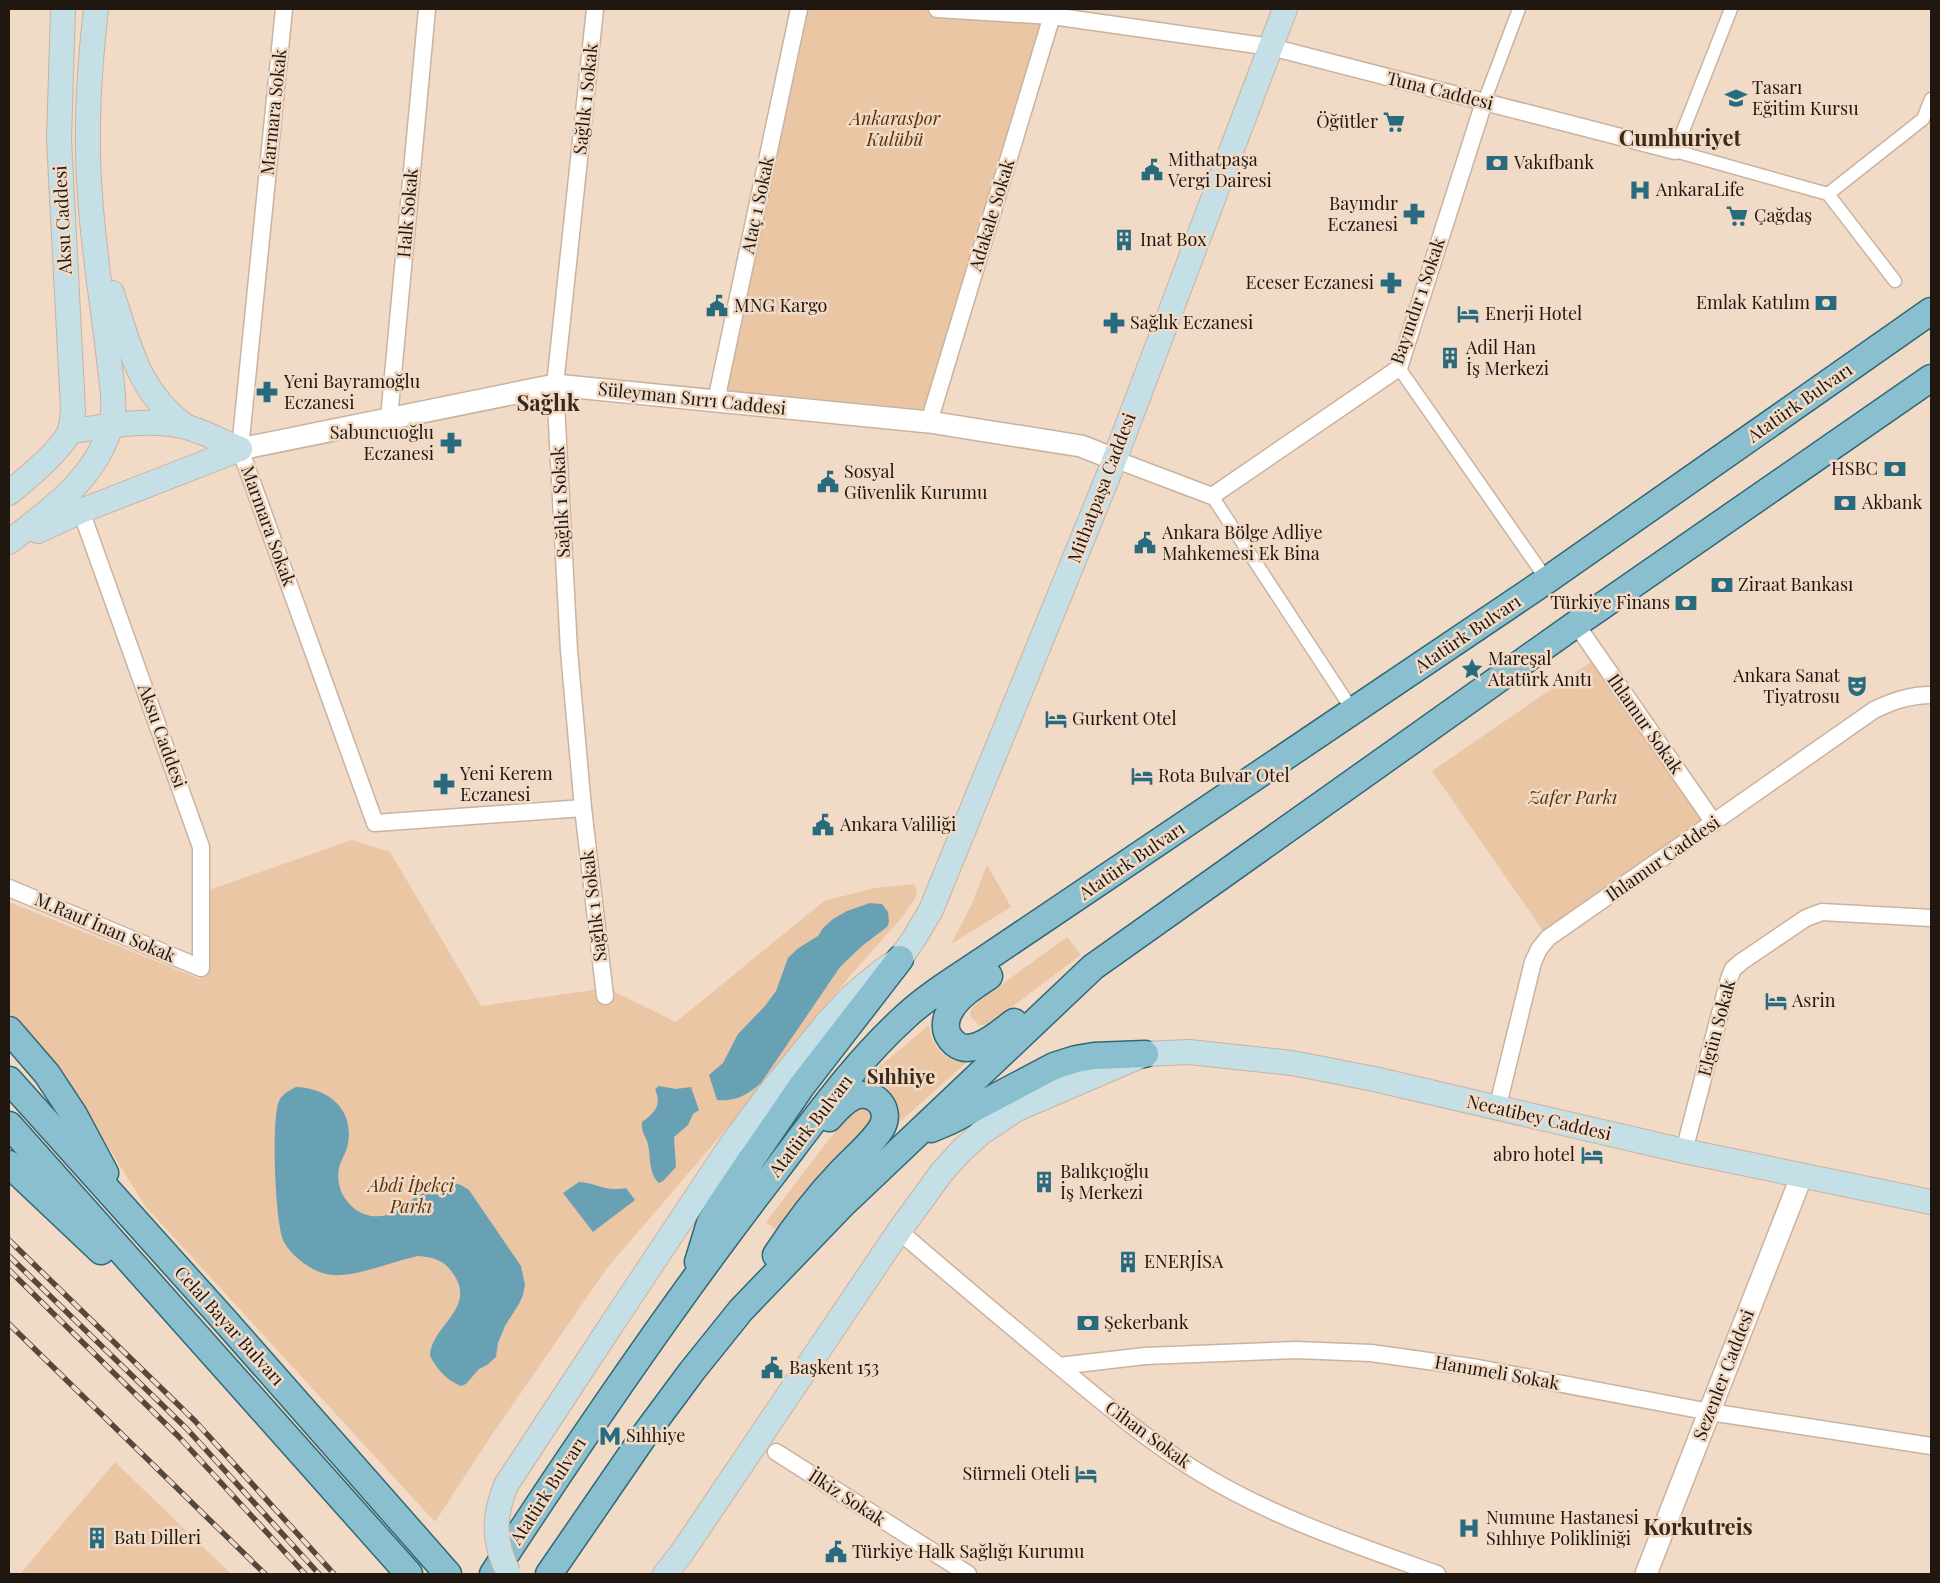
<svg xmlns="http://www.w3.org/2000/svg" width="1940" height="1583" viewBox="0 0 1940 1583" font-family="'Playfair Display',serif">
	<rect width="100%" height="100%" fill="#f1dac6"/>
	<!-- green -->
	<g fill="#ebc6a5">
		<path d="M799,9h138l115,7 -123,406 -213,-21z"/>
		<path d="M1598,657l116,166 -166,115 -116,-167z"/>
		<path d="M352,840l38,12 91,154 133,-19 1,5 61,30 148,-121 51,-13 40,-4 2,11 -14,21 -54,61 -97,122 -145,169 -116,168 -56,86 -289,-315 -85,-134 -52,-61v-110l191,77 9,-8v-81z"/>
		<path d="M987,865l24,42 -60,37 20,-38z"/>
		<path d="M1067,937l14,18 -88,66 -7,4h-7l-9,-9 1,-7 8,-8z"/>
		<path d="M929,1025c2,22 16,36 38,37l-73,65c0,-29 0,-33 -22,-54z"/>
		<path d="M857,1107c12,0 15,7 14,18l-88,110 -17,-13 84,-110z"/>
		<path d="M115,1462l116,112h-211z"/>
	</g>
	<!-- water -->
	<g fill="#68a1b3">
		<path d="M870,903l12,1 6,8 1,10 -2,5 -25,19 -22,21 -79,116c-14,12 -26,19 -44,17l-8,-25 14,-12 15,-29 27,-28 11,-15 12,-33 9,-9 21,-13 5,-8 10,-9 14,-8z"/>
		<path d="M659,1086l17,3 15,-2 8,23 -6,4 -5,11 -14,12 2,30 -13,14 -4,2c-11,-9 -8,-30 -12,-42 -3,-7 -6,-11 -5,-19 13,-9 20,-17 13,-33z"/>
		<path d="M296,1087c32,1 58,22 52,56 -1,9 -7,16 -9,25 -3,16 3,31 16,41 9,7 21,9 32,6 11,-2 17,-10 26,-16 9,-6 18,-10 27,-15 11,-3 20,-1 29,6l52,76 4,19 -2,10 -4,9 -14,22 -7,17 -2,14 -9,8 -8,4 -13,15 -5,2c-14,-5 -24,-17 -31,-30 1,-31 49,-48 22,-84 -8,-12 -20,-15 -34,-16 -26,5 -67,24 -92,18 -15,-3 -37,-20 -43,-34 -8,-20 -12,-120 -4,-139 3,-7 11,-11 17,-14z"/>
		<path d="M579,1182c19,1 24,10 47,6l9,12 -42,32 -30,-39z"/>
	</g>
	<g fill="none" stroke-linecap="round" stroke-linejoin="round">
		<!-- pedestrian casing -->
		<g stroke="#c9b3a0" stroke-width="15">
			<g id="pedestrian">
				<path d="M1731,9l-56,142 153,43 67,87"/>
				<path d="M1484,102l35,-93"/>
				<path d="M1828,194l95,-75 8,-20"/>
				<path d="M1399,368l148,212"/>
				<path d="M1212,496l141,215"/>
			</g>
		</g>
		<!-- minor casing -->
		<g stroke="#c9b3a0" stroke-width="19">
			<g id="minor">
				<path d="M284,9l-44,440 135,374 208,-15"/>
				<path d="M595,9l-40,376 14,266 14,157 22,188"/>
				<path d="M937,9l115,7 219,31 404,104"/>
				<path d="M716,401l83,-392"/>
				<path d="M389,418l38,-409"/>
				<path d="M929,422l125,-413"/>
				<path d="M1114,459l98,37 187,-128 85,-266"/>
				<path d="M1576,624l138,199"/>
				<path d="M9,888l192,80v-121l-120,-336"/>
				<path d="M1497,1109l36,-147 6,-13 9,-11 326,-228c19,-9 36,-15 57,-15"/>
				<path d="M1684,1151l45,-172 4,-10 8,-7 65,-44 16,-6 109,6"/>
				<path d="M899,1231c51,44 102,87 154,130 46,38 92,78 144,110 74,46 159,74 240,103"/>
				<path d="M1059,1366l86,-10 151,-6 75,3 107,15 232,44 221,34"/>
				<path d="M776,1452l192,122"/>
			</g>
		</g>
		<!-- tertiary casing -->
		<g stroke="#c9b3a0" stroke-width="24">
			<g id="tertiary">
				<path d="M240,449l315,-64 374,37 152,24 33,13"/>
				<path d="M1646,1574l156,-399"/>
			</g>
		</g>
		<!-- secondary casing -->
		<g stroke="#c9b3a0" stroke-width="26">
			<g id="secondary">
				<path d="M112,293c17,52 26,99 73,133"/>
				<path d="M70,431c37,-4 75,-13 112,-5 20,4 40,16 58,23"/>
				<path d="M9,493c15,-12 55,-45 61,-63 2,-6 2,-13 3,-20l-14,-271 4,-130"/>
				<path d="M38,531l43,-20 159,-62"/>
				<path d="M9,542c41,-32 85,-62 101,-114 7,-21 1,-47 -1,-68 -6,-55 -16,-111 -19,-166 -5,-61 -1,-124 6,-185"/>
				<path d="M612,1324l117,-176 36,-49 61,-75 26,-28 30,-25 18,-12 15,-22 16,-27 178,-436 176,-465"/>
				<path d="M665,1574l16,-20 218,-323 43,-59 20,-22 19,-17 36,-24 128,-55 44,-2 103,11 82,16 310,72 247,51"/>
			</g>
		</g>
		<!-- primary casing -->
		<g stroke="#316876" stroke-width="29">
			<g id="primary">
				<path d="M989,976c-13,9 -30,19 -38,33 -5,7 -7,18 -3,26 17,30 49,0 66,-13"/>
				<path d="M9,1030l38,44 27,41 31,58"/>
				<path d="M9,1080l218,243 221,251"/>
				<path d="M9,1125l400,449"/>
				<path d="M931,1129l19,-8 104,-55 22,-7 18,-3 51,-2"/>
				<path d="M9,1164l92,87"/>
				<path d="M776,1255c19,-29 40,-57 64,-82 11,-12 37,-34 43,-48 7,-16 -7,-33 -24,-30 -12,2 -22,14 -30,23"/>
				<path d="M698,1262l12,-39 11,-19 80,-117 99,-128"/>
				<path d="M493,1574c88,-135 179,-269 278,-397 42,-55 83,-114 135,-161 26,-24 59,-43 88,-63l553,-373 384,-269"/>
				<path d="M549,1574l97,-141 46,-62 49,-61 102,-106 250,-237 483,-343 355,-246"/>
			</g>
		</g>
		<!-- pedestrian -->
		<use href="#pedestrian" stroke="#fff" stroke-width="12"/>
		<!-- minor -->
		<use href="#minor" stroke="#fff" stroke-width="16"/>
		<!-- tertiary -->
		<use href="#tertiary" stroke="#fff" stroke-width="21"/>
		<!-- secondary -->
		<use href="#secondary" stroke="#c4dfe6" stroke-width="24"/>
		<!-- primary -->
		<use href="#primary" stroke="#89bfce" stroke-width="26"/>
		<!-- rail casing -->
		<g stroke="#54483e" stroke-width="5.5">
			<g id="rail">
				<path d="M9,1240l186,181 139,153"/>
				<path d="M9,1256l178,173 132,145"/>
				<path d="M9,1270l170,167 126,137"/>
				<path d="M9,1324l256,250"/>
			</g>
		</g>
		<!-- rail -->
		<use href="#rail" stroke="#f1dac6" stroke-width="4" stroke-dasharray="11" stroke-linecap="butt"/>
		<!-- secondary-bridge casing -->
		<g stroke="#c9b3a0" stroke-width="26" stroke-linecap="butt">
			<path id="secondary-bridge" d="M509,1574c-16,-32 -16,-57 -3,-89l106,-161"/>
		</g>
		<!-- secondary-bridge -->
		<use href="#secondary-bridge" stroke="#c4dfe6" stroke-width="24"/>
	</g>
	<!-- icons -->
	<defs>
		<g id="school-bare" transform="scale(1.725)"><path d="M0-5L7-2L0 1L-7-2ZM-4 1L0 2.5L4 1V4Q0 6-4 4Z" fill="#296b7e" stroke="#f1dac6" stroke-width="2.5" paint-order="stroke"/></g>
		<g id="supermarket-bare" transform="scale(1.725)"><path d="M-6-5.5h2.5l.6 2H6L4.5 2H-2.5L-4.4-4H-6ZM-1.5 3.2a1.3 1.3 0 1 0 .1 0ZM3 3.2a1.3 1.3 0 1 0 .1 0Z" fill="#296b7e" stroke="#f1dac6" stroke-width="2.5" paint-order="stroke"/></g>
		<g id="bank-bare" transform="scale(1.725)"><path d="M-6-4H6V4H-6ZM0-2.3a2.3 2.3 0 1 0 0 4.6a2.3 2.3 0 1 0 0-4.6Z" fill="#296b7e" stroke="#f1dac6" stroke-width="2.5" paint-order="stroke"/></g>
		<g id="civic-bare" transform="scale(1.725)"><path d="M-.6-6.5H3V-4.5H.6V-3L4-1V1h2V6H-6V1h2V-1L-.6-3ZM-1.2 2.5V6h2.4V2.5Z" fill="#296b7e" stroke="#f1dac6" stroke-width="2.5" paint-order="stroke"/></g>
		<g id="hospital-bare" transform="scale(1.725)"><path d="M-5-5h3v3.5h4V-5h3V5h-3V1.5h-4V5h-3Z" fill="#296b7e" stroke="#f1dac6" stroke-width="2.5" paint-order="stroke"/></g>
		<g id="pharmacy-bare" transform="scale(1.725)"><path d="M-2-6h4v4h4v4h-4v4h-4v-4h-4v-4h4Z" fill="#296b7e" stroke="#f1dac6" stroke-width="2.5" paint-order="stroke"/></g>
		<g id="building-bare" transform="scale(1.725)"><path d="M-4-6H4V6H1V3H-1V6H-4ZM-2.5-4.3h1.7v1.8h-1.7ZM.8-4.3h1.7v1.8H.8ZM-2.5-1h1.7V.8h-1.7ZM.8-1h1.7V.8H.8Z" fill="#296b7e" stroke="#f1dac6" stroke-width="2.5" paint-order="stroke"/></g>
		<g id="hotel-bare" transform="scale(1.725)"><path d="M-6-4.5h1.5V1H6V5H4.5V3h-9V5H-6ZM-4 0a1.8 1.8 0 1 1 3.6 0ZM.5 0V-2.5h3Q6-2.5 6 0Z" fill="#296b7e" stroke="#f1dac6" stroke-width="2.5" paint-order="stroke"/></g>
		<g id="sight-bare" transform="scale(1.725)"><path d="M0-6L1.8-2.2L6-1.7L2.9 1.2L3.7 5.4L0 3.3L-3.7 5.4L-2.9 1.2L-6-1.7L-1.8-2.2Z" fill="#296b7e" stroke="#f1dac6" stroke-width="2.5" paint-order="stroke"/></g>
		<g id="theatre-bare" transform="scale(1.725)"><path d="M-5-5.5Q0-4 5-5.5V0Q5 5 0 6Q-5 5-5 0ZM-3.3-2.5H-1v1.5H-3.3ZM1-2.5H3.3v1.5H1ZM-2.8 1Q0 5.5 2.8 1Z" fill="#296b7e" stroke="#f1dac6" stroke-width="2.5" paint-order="stroke"/></g>
		<g id="metro-bare" transform="scale(1.725)"><path d="M-5.5 5V-5H-3L0 0L3-5H5.5V5H3V-.5L0 4L-3-.5V5Z" fill="#296b7e" stroke="#f1dac6" stroke-width="2.5" paint-order="stroke"/></g>
	</defs>
	<g fill-rule="evenodd">
		<use href="#school-bare" x="1736" y="98"/>
		<use href="#supermarket-bare" x="1394" y="122"/>
		<use href="#bank-bare" x="1497" y="163"/>
		<use href="#civic-bare" x="1152" y="170"/>
		<use href="#hospital-bare" x="1640" y="190"/>
		<use href="#pharmacy-bare" x="1414" y="214"/>
		<use href="#supermarket-bare" x="1737" y="216"/>
		<use href="#building-bare" x="1124" y="240"/>
		<use href="#pharmacy-bare" x="1391" y="283"/>
		<use href="#bank-bare" x="1826" y="303"/>
		<use href="#civic-bare" x="717" y="306"/>
		<use href="#hotel-bare" x="1468" y="314"/>
		<use href="#pharmacy-bare" x="1114" y="323"/>
		<use href="#building-bare" x="1450" y="358"/>
		<use href="#pharmacy-bare" x="267" y="392"/>
		<use href="#pharmacy-bare" x="451" y="443"/>
		<use href="#bank-bare" x="1895" y="469"/>
		<use href="#civic-bare" x="828" y="482"/>
		<use href="#bank-bare" x="1845" y="503"/>
		<use href="#civic-bare" x="1145" y="543"/>
		<use href="#bank-bare" x="1722" y="585"/>
		<use href="#bank-bare" x="1686" y="603"/>
		<use href="#sight-bare" x="1472" y="669"/>
		<use href="#theatre-bare" x="1857" y="686"/>
		<use href="#hotel-bare" x="1056" y="719"/>
		<use href="#hotel-bare" x="1142" y="776"/>
		<use href="#pharmacy-bare" x="444" y="784"/>
		<use href="#civic-bare" x="823" y="825"/>
		<use href="#hotel-bare" x="1776" y="1001"/>
		<use href="#hotel-bare" x="1592" y="1155"/>
		<use href="#building-bare" x="1044" y="1182"/>
		<use href="#building-bare" x="1128" y="1262"/>
		<use href="#bank-bare" x="1088" y="1323"/>
		<use href="#civic-bare" x="772" y="1368"/>
		<use href="#metro-bare" x="610" y="1436"/>
		<use href="#hotel-bare" x="1086" y="1474"/>
		<use href="#hospital-bare" x="1469" y="1528"/>
		<use href="#building-bare" x="97" y="1538"/>
		<use href="#civic-bare" x="836" y="1552"/>
	</g>
	<g text-anchor="middle" stroke-width="5" stroke-linejoin="round" paint-order="stroke">
		<!-- poi labels -->
		<g font-size="18" fill="#1f1710" stroke="#f1dac6" text-anchor="start">
			<text x="1752" y="94">Tasarı<tspan x="1752" dy="21">Eğitim Kursu</tspan></text>
			<text x="1378" y="128" text-anchor="end">Öğütler</text>
			<text x="1168" y="166">Mithatpaşa<tspan x="1168" dy="21">Vergi Dairesi</tspan></text>
			<text x="1514" y="169">Vakıfbank</text>
			<text x="1656" y="196">AnkaraLife</text>
			<text x="1398" y="210" text-anchor="end">Bayındır<tspan x="1398" dy="21">Eczanesi</tspan></text>
			<text x="1754" y="222">Çağdaş</text>
			<text x="1140" y="246">Inat Box</text>
			<text x="1374" y="289" text-anchor="end">Eceser Eczanesi</text>
			<text x="1810" y="309" text-anchor="end">Emlak Katılım</text>
			<text x="734" y="312">MNG Kargo</text>
			<text x="1485" y="320">Enerji Hotel</text>
			<text x="1130" y="329">Sağlık Eczanesi</text>
			<text x="1466" y="354">Adil Han<tspan x="1466" dy="21">İş Merkezi</tspan></text>
			<text x="284" y="388">Yeni Bayramoğlu<tspan x="284" dy="21">Eczanesi</tspan></text>
			<text x="434" y="439" text-anchor="end">Sabuncuoğlu<tspan x="434" dy="21">Eczanesi</tspan></text>
			<text x="1878" y="475" text-anchor="end">HSBC</text>
			<text x="844" y="478">Sosyal<tspan x="844" dy="21">Güvenlik Kurumu</tspan></text>
			<text x="1862" y="509">Akbank</text>
			<text x="1162" y="539">Ankara Bölge Adliye<tspan x="1162" dy="21">Mahkemesi Ek Bina</tspan></text>
			<text x="1738" y="591">Ziraat Bankası</text>
			<text x="1670" y="609" text-anchor="end">Türkiye Finans</text>
			<text x="1488" y="665">Mareşal<tspan x="1488" dy="21">Atatürk Anıtı</tspan></text>
			<text x="1840" y="682" text-anchor="end">Ankara Sanat<tspan x="1840" dy="21">Tiyatrosu</tspan></text>
			<text x="1072" y="725">Gurkent Otel</text>
			<text x="460" y="780">Yeni Kerem<tspan x="460" dy="21">Eczanesi</tspan></text>
			<text x="1158" y="782">Rota Bulvar Otel</text>
			<text x="840" y="831">Ankara Valiliği</text>
			<text x="1792" y="1007">Asrin</text>
			<text x="1575" y="1161" text-anchor="end">abro hotel</text>
			<text x="1060" y="1178">Balıkçıoğlu<tspan x="1060" dy="21">İş Merkezi</tspan></text>
			<text x="1144" y="1268">ENERJİSA</text>
			<text x="1104" y="1329">Şekerbank</text>
			<text x="789" y="1374">Başkent 153</text>
			<text x="626" y="1442">Sıhhiye</text>
			<text x="1070" y="1480" text-anchor="end">Sürmeli Oteli</text>
			<text x="1486" y="1524">Numune Hastanesi<tspan x="1486" dy="21">Sıhhıye Polikliniği</tspan></text>
			<text x="114" y="1544">Batı Dilleri</text>
			<text x="852" y="1558">Türkiye Halk Sağlığı Kurumu</text>
		</g>
		<!-- street labels -->
		<g font-size="18" fill="#1f1710" stroke="#f1dac6">
			<text transform="translate(1440 91) rotate(14)" y="6">Tuna Caddesi</text>
			<text transform="translate(586 99) rotate(-84)" y="6">Sağlık 1 Sokak</text>
			<text transform="translate(274 112) rotate(-84)" y="6">Marmara Sokak</text>
			<text transform="translate(758 205) rotate(-78)" y="6">Ataç 1 Sokak</text>
			<text transform="translate(408 213) rotate(-85)" y="6">Halk Sokak</text>
			<text transform="translate(992 215) rotate(-73)" y="6">Adakale Sokak</text>
			<text transform="translate(63 220) rotate(-93)" y="6">Aksu Caddesi</text>
			<text transform="translate(1418 301) rotate(-71)" y="6">Bayındır 1 Sokak</text>
			<text transform="translate(692 399) rotate(6)" y="6">Süleyman Sırrı Caddesi</text>
			<text transform="translate(1800 403) rotate(-35)" y="6">Atatürk Bulvarı</text>
			<text transform="translate(1102 488) rotate(-69)" y="6">Mithatpaşa Caddesi</text>
			<text transform="translate(561 502) rotate(-93)" y="6">Sağlık 1 Sokak</text>
			<text transform="translate(268 526) rotate(70)" y="6">Marmara Sokak</text>
			<text transform="translate(1468 634) rotate(-34)" y="6">Atatürk Bulvarı</text>
			<text transform="translate(1645 724) rotate(55)" y="6">Ihlamur Sokak</text>
			<text transform="translate(162 736) rotate(70)" y="6">Aksu Caddesi</text>
			<text transform="translate(1663 859) rotate(-35)" y="6">Ihlamur Caddesi</text>
			<text transform="translate(1132 861) rotate(-34)" y="6">Atatürk Bulvarı</text>
			<text transform="translate(594 906) rotate(-97)" y="6">Sağlık 1 Sokak</text>
			<text transform="translate(105 928) rotate(23)" y="6">M.Rauf İnan Sokak</text>
			<text transform="translate(1717 1028) rotate(-75)" y="6">Elgün Sokak</text>
			<text transform="translate(1539 1118) rotate(13)" y="6">Necatibey Caddesi</text>
			<text transform="translate(811 1126) rotate(-52)" y="6">Atatürk Bulvarı</text>
			<text transform="translate(229 1326) rotate(48)" y="6">Celal Bayar Bulvarı</text>
			<text transform="translate(1497 1373) rotate(10)" y="6">Hanımeli Sokak</text>
			<text transform="translate(1724 1375) rotate(-69)" y="6">Sezenler Caddesi</text>
			<text transform="translate(1148 1435) rotate(36)" y="6">Cihan Sokak</text>
			<text transform="translate(548 1491) rotate(-57)" y="6">Atatürk Bulvarı</text>
			<text transform="translate(847 1498) rotate(33)" y="6">İlkiz Sokak</text>
		</g>
		<!-- park labels -->
		<g font-size="18" font-style="italic" fill="#583307" stroke="#f1dac6">
			<text x="895" y="125">Ankaraspor<tspan x="895" dy="21">Kulübü</tspan></text>
			<text x="1573" y="804">Zafer Parkı</text>
			<text x="411" y="1192">Abdi İpekçi<tspan x="411" dy="21">Parkı</tspan></text>
		</g>
		<!-- quarter labels -->
		<g font-size="20" font-weight="bold" fill="#3a2919" stroke="#f1dac6">
			<text x="901" y="1084">Sıhhiye</text>
		</g>
		<!-- district labels -->
		<g font-size="22" font-weight="bold" fill="#3a2919" stroke="#f1dac6">
			<text x="1680" y="146">Cumhuriyet</text>
			<text x="548" y="411">Sağlık</text>
			<text x="1698" y="1535">Korkutreis</text>
		</g>
	</g>
	<!-- border -->
	<rect width="1940" height="1583" fill="none" stroke="#1f1710" stroke-width="20"/>
</svg>
